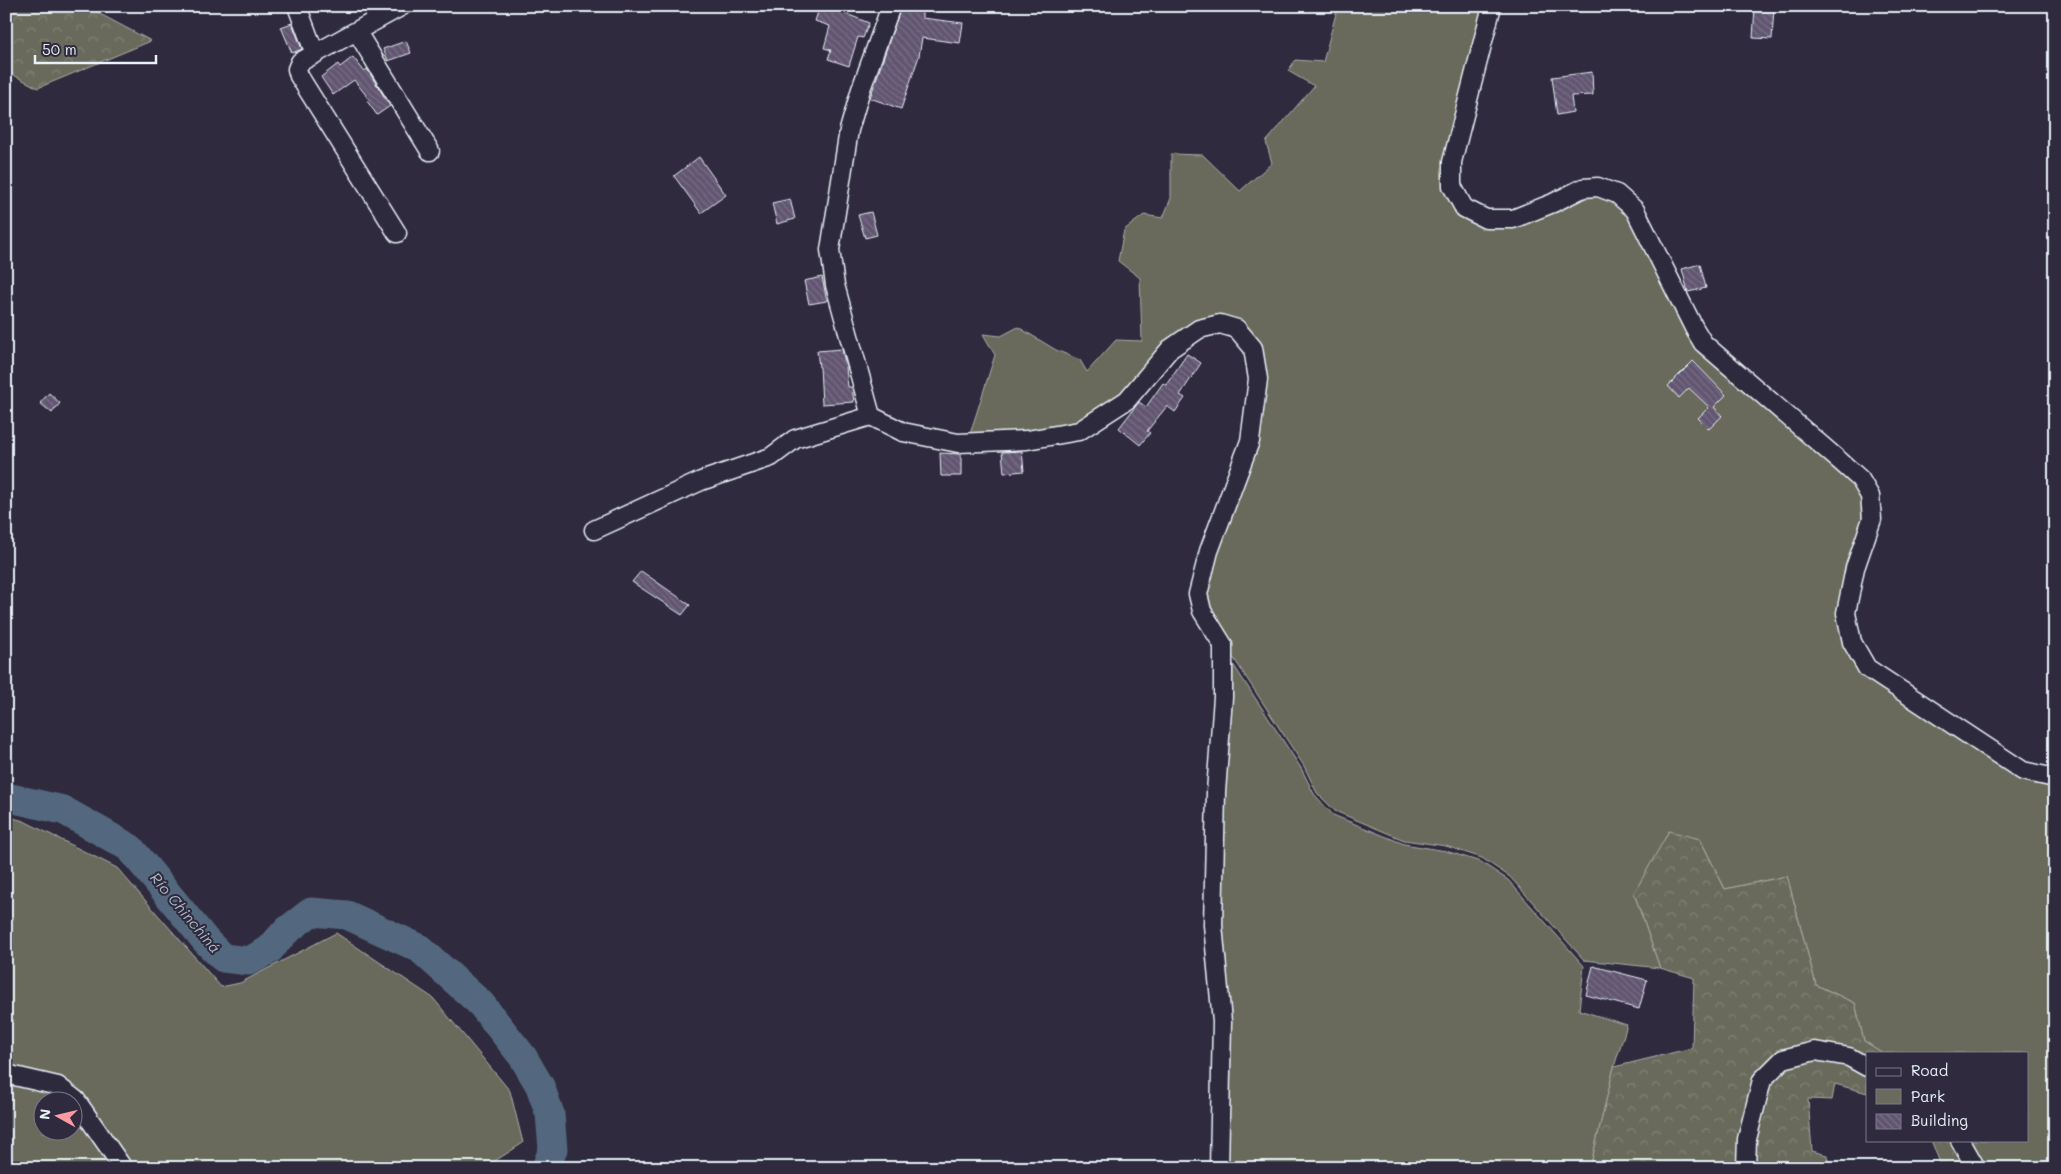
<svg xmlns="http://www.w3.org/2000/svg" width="2061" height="1174" viewBox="0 0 2061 1174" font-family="Mali,sans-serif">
	<defs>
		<pattern id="forest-crowns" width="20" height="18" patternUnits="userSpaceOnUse" patternTransform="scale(1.25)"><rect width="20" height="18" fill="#6a6b5c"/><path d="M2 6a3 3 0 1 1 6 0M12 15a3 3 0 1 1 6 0" fill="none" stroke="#7f8174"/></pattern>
		<pattern id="building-back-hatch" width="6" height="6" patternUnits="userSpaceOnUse" patternTransform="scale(1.25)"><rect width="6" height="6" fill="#625571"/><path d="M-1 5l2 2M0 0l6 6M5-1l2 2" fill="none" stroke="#786e86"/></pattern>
	</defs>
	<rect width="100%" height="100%" fill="#2f2a3d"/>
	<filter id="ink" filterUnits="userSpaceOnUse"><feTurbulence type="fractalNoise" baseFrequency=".02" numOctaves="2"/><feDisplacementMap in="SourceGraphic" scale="10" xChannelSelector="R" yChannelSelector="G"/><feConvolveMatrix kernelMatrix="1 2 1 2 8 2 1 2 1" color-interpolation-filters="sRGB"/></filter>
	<g filter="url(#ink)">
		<!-- green -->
		<g fill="#6a6b5c" stroke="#a9aeaa" fill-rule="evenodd">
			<path d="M1338,6h148l-40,154 38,65 101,-31 13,-1 16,6 17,15 58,117 166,152 9,15 2,21 -26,94 22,58 193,112v385h-72l-16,-28h60v-87h-144l-19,-12 -9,-38 -39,-18 -29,-109 -62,13 -25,-50 -66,54 26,75 -76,-8 -74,-83 -28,-19 -36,-12 -42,-6 -69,-29 -18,-18 -13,-27 -75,-115 -21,-42 -4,-15 60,-216 -44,-60 -97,78 -47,30 -52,8 -55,3 26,-82 -12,-21 18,2 17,-9 38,23 24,10 7,12 29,-32 26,1 -2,-63 -22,-17 6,-31 20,-15 19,3 8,-20v-44l32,1 37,36 32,-28 -6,-21 48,-56 -26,-15 7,-11 28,2z"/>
			<path d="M1229,658l72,110 13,26 19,21 71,29 42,7 35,11 27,18 76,86 -5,44 48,15 -13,42 -24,101h-366l-5,-243z"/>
			<path d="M6,816l18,5 93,47 104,119 19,-4 96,-50 97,65 77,93 13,52 -39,25h-478zM42,1102h30v30h-30z"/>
		</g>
		<!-- forest -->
		<g fill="url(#forest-crowns)" stroke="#a9aeaa">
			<path d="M6,6h79l66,35 -113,47 -32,-17z"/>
			<path d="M1669,831l31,8 25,50 62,-13 29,109 39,18 9,38 19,12h-16v40l-32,-9 -3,16 -24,-1 4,52 15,4 3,13h-240l24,-101 78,-19 2,-70 -34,-10 -26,-75z"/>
			<path d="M1931,1140h21l16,28h-26z"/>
		</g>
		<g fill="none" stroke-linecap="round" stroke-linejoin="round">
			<!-- river -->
			<path stroke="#52687e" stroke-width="29" d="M6,797l57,13 67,38 76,93 17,17 26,3 20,-11 16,-18 26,-20 36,3 72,33 62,56 42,53 17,29 10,28 3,35 -7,19"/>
		</g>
		<!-- building -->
		<g fill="url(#building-back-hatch)" stroke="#e8f1f8">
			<path d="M820,6h26l-2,7 25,10 -6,15 -5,-1 -9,29 -21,-7 3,-9 -7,-2 6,-22 -15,-5z"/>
			<path d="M901,6h21v12l41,5 -3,20 -38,-5 -3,18 -18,53 -31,-11z"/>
			<path d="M1755,6l19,1 -2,32 -19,-1z"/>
			<path d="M292,23l10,26 -10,4 -11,-26z"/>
			<path d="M406,41l5,12 -23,8 -5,-12z"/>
			<path d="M353,57l11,14 3,-2 23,37 -13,9 -10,-14 3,-1 -16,-20 -21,15 -12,-18 17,-13 2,3z"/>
			<path d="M1592,72l1,23 -22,1 2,16 -16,3 -5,-38z"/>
			<path d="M699,157l27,38 -25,18 -27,-37z"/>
			<path d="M790,199l5,20 -18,5 -5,-21z"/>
			<path d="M871,212l6,23 -12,3 -7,-23z"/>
			<path d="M1700,264l6,24 -18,4 -6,-23z"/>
			<path d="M822,277l5,24 -18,3 -5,-23z"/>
			<path d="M842,349l4,18 2,20h4l2,15 -32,2 -2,-37h-1l-2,-16z"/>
			<path d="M1187,354l14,9 -21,32 5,3 -10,14 -8,-6 -20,25 3,2 -10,12 -21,-17 20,-26 7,5 17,-24 3,2z"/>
			<path d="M1693,361l33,34 -12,12 8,9 -13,13 -11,-11 11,-11 -20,-19 -10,10 -11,-12z"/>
			<path d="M49,393l11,10 -8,10 -12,-10z"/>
			<path d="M1022,451l2,20 -20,2 -2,-21z"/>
			<path d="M940,453l21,1v22h-20z"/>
			<path d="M641,571l49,34 -8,10 -50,-33z"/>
			<path d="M1593,966l54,14 -8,29 -53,-14z"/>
		</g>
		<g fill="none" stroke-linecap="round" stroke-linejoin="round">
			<!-- street casing -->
			<g stroke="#e8f1f8" stroke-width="21">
				<g id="street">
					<path d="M297,6l18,48"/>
					<path d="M891,6l-30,83 -12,41 -19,120 5,35 36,131 32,16 55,11 69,-3 52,-9 48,-31 43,-51 29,-20 21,-5 17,5 16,19 5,31 -8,62 -41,110 -11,43 4,17 21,34v52l-7,95 -3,133 9,97 -3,146"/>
					<path d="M1492,6l-40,156v24l12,22 22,11h27l40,-16 30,-15 15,-1 19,7 18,16 59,118 9,15 138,119 19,17 10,17 2,23 -17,49 -9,45 6,29 15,26 156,103 32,7"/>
					<path d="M357,32l73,119"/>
					<path d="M397,233l-98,-157 -2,-7 3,-7 102,-56"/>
					<path d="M594,530l107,-49 70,-24 24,-18 76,-23"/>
					<path d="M6,1074l52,12 18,14 47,68"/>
					<path d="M1960,1140l16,28"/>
					<path d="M1746,1168l1,-29 15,-59 21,-21 32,-8 34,6 18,10"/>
				</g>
			</g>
			<!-- street -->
			<use href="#street" stroke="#2f2a3d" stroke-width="18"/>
		</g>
	</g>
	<g text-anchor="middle" stroke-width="4" stroke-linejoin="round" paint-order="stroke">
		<!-- water labels -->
		<g font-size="15" font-style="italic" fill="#acbac7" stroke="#2f2a3d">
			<text transform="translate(185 913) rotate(50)" y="5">Río Chinchiná</text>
		</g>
	</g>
	<!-- margin -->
	<rect width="2061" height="1174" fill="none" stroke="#2f2a3d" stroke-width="25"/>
	<rect x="12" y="12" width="2036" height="1149" fill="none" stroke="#e8f1f8" stroke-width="2" filter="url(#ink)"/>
	<!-- legend -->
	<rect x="1866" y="1052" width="162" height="90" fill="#2f2a3d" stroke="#797a88"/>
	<rect x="1876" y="1068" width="25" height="8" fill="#2f2a3d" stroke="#797a88"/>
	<text x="1911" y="1076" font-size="15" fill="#e8f1f8">Road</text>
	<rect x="1876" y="1089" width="25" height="15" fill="#6a6b5c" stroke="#797a88"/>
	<text x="1911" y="1102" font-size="15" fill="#e8f1f8">Park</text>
	<rect x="1876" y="1114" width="25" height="15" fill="url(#building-back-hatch)" stroke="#797a88"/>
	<text x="1911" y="1126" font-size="15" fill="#e8f1f8">Building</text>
	<!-- north arrow -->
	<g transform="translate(58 1116) rotate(278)"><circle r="24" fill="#2f2a3d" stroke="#797a88"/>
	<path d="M0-4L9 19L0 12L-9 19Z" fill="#ff9aa2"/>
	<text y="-8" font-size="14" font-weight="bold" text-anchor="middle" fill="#e8f1f8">N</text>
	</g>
	<!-- scale -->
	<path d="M35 55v8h121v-8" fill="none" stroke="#e8f1f8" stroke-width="2.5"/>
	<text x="42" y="55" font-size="15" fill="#e8f1f8" stroke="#2f2a3d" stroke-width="4" paint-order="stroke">50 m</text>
</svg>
